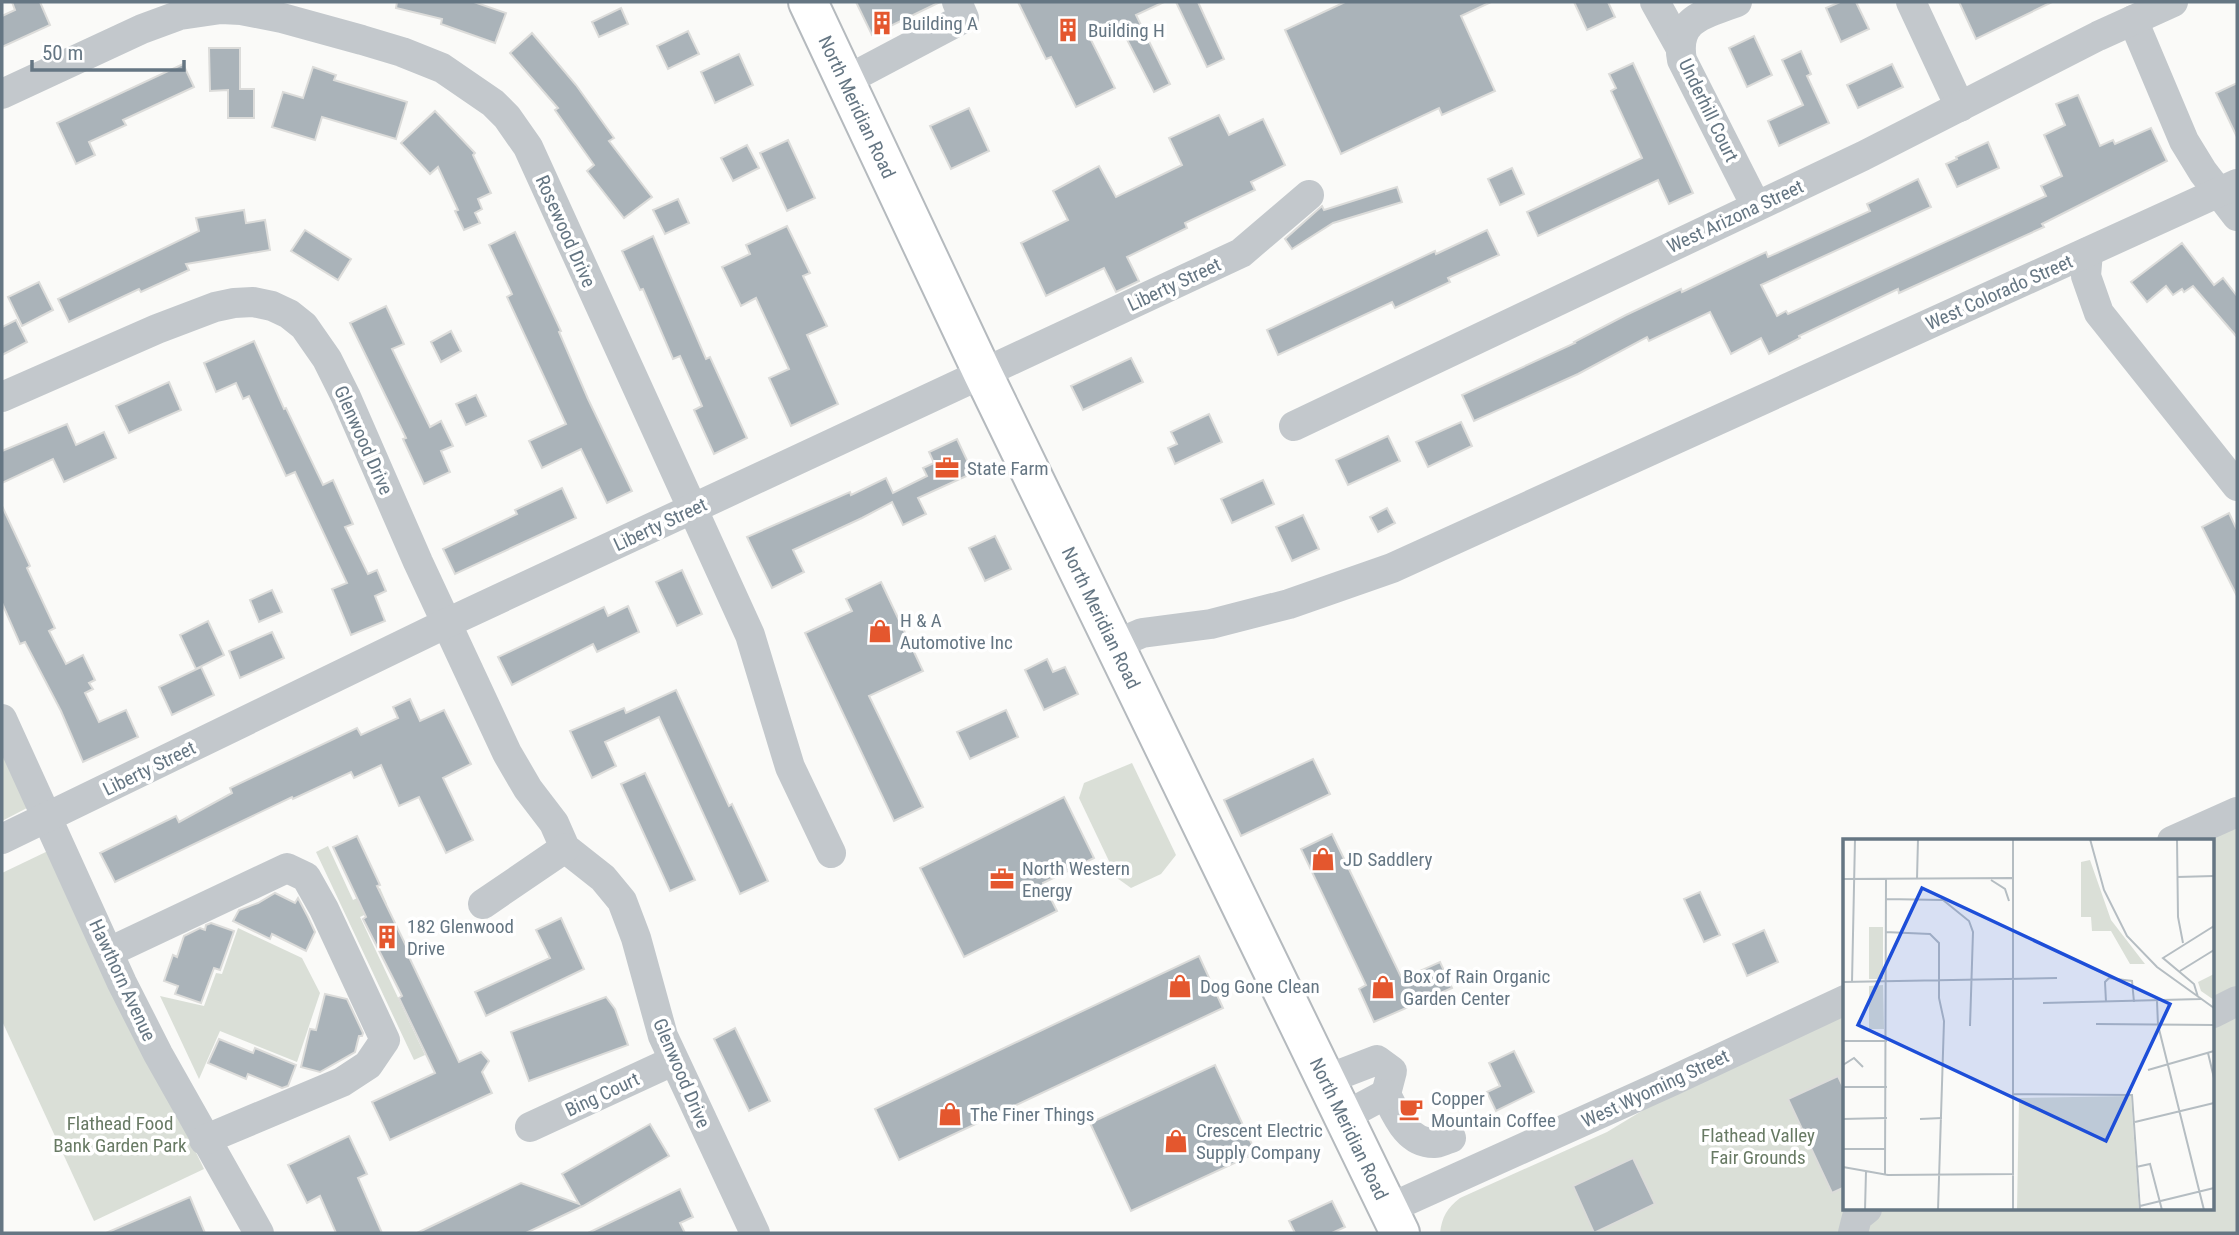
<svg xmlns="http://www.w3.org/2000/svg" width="2239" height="1235" viewBox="0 0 2239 1235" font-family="'Roboto Condensed',sans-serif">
	<rect width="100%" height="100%" fill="#fafaf8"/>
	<!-- green -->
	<g fill="#dadfd7">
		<path d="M2,748l25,60 -25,13z"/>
		<path d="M1132,763l44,92 -15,19 -30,14 -14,-10 -38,-80 5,-15z"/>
		<path d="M2237,821v412h-797c2,-16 7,-25 20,-35l147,-66 86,-52 152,-72v201h368v-368h-18z"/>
		<path d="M328,846l25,54 27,-12 7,16 -27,13 65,138 -11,5 -98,-208z"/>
		<path d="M50,850l154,319 -110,52 -92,-200v-148z"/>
		<path d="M238,928l64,30 18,35 -23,69 -77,-31 -21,48 -39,-83 44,10 12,-33 6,1z"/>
	</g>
	<!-- building -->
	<g fill="#aab3b9" stroke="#dcdcda" stroke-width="2">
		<path d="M12,2h28l10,23 -48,22v-31l13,-6z"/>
		<path d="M397,2h77l32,11 -11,30 -54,-19 1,-5 -46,-11z"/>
		<path d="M856,2h84l-68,33z"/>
		<path d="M1018,2h146l-28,13 34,69 -16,8 -35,-68 -29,14 25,50 -39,19 -25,-50 -5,2z"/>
		<path d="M1176,2h22l26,57 -17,8z"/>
		<path d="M1345,2h146l-30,14 34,75 -53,24 -3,-7 -98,46 -56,-124z"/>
		<path d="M1574,2h34l7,15 -28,13z"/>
		<path d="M1840,2h16l13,27 -28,13 -15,-34z"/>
		<path d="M1959,2h93l-76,37z"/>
		<path d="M621,8l7,16 -29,13 -7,-15z"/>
		<path d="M688,31l11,23 -31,15 -11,-23z"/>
		<path d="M532,33l44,52 38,53 -5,3 43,56 -28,21 -37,-47 7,-6 -39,-55 3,-2 -48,-55z"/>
		<path d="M1754,36l18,39 -25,12 -18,-39z"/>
		<path d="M209,48h31v41h14v29h-26v-28l-18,1z"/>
		<path d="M1801,51l10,23 -4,2 22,47 -50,23 -11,-25 35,-16 -21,-45z"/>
		<path d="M739,54l14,31 -38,18 -14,-31z"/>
		<path d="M1633,63l60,130 -24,11 -11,-24 -120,56 -11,-24 115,-54 -31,-67 5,-3 -7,-14z"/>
		<path d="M183,64l11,23 -71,33 3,5 -37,17 6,13 -19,9 -19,-41z"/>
		<path d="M1892,64l11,23 -45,21 -11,-23z"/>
		<path d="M313,67l23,8 -2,5 73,22 -11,37 -74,-22 -7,23 -43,-13 11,-35 20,6z"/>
		<path d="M2237,83v54l-21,-44z"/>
		<path d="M2078,95l22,51 13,-6 2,4 36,-16 16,33 -125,63 2,3 -145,66 -1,-4 -99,47 1,2 -31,16 -8,-16 -30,16 -21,-42 -61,29 -2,-4 -69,37 -104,47 -12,-26 113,-52 -1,-1 52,-27 55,-26 1,3 84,-40 2,5 102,-46 -3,-7 51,-25 13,28 -170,78 16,31 9,-5 2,3 258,-118 -5,-10 21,-10 -18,-41 21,-10 -9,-21z"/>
		<path d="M969,108l20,43 -38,18 -21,-43z"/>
		<path d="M435,111l40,42 -2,2 18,38 -13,6 4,10 -7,4 5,10 -16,7 -9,-19 3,-1 -20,-43 -8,7 -29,-31z"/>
		<path d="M1219,115l10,20 34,-16 22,46 -34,17 4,8 -70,33 2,5 -60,29 12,24 -23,11 -12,-24 -58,28 -25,-53 47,-23 -15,-29 46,-25 17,31 66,-32 -13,-27z"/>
		<path d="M788,140l27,58 -28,13 -27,-58z"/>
		<path d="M1988,142l11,26 -42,19 -11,-23 11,-5 -1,-2z"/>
		<path d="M747,145l12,23 -26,13 -12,-23z"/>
		<path d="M1512,168l12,26 -24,11 -12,-26z"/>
		<path d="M1397,187l5,15 -69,21 -41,26 -7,-10 37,-33 2,4z"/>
		<path d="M678,199l11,24 -24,11 -12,-24z"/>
		<path d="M244,210l2,13 19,-3 5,30 -84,14 3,6 -48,22 -2,-3 -70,33 -11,-23 141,-68 -3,-13z"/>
		<path d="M787,226l23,47 -7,3 24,50 -20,9 31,69 -47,22 -22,-48 20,-9 -33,-71 -15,8 -19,-39 28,-13 -4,-9z"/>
		<path d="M305,230l46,29 -13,21 -47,-29z"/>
		<path d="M1487,230l12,25 -51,23 2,4 -55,26 -3,-6 -114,53 -11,-25 168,-79 1,3z"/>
		<path d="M515,232l46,99 -2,1 29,67 44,92 -25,12 -26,-54 -39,19 -13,-27 37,-17 -59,-127 5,-3 -23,-49z"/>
		<path d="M653,236l53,123 4,-2 37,81 -33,16 -20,-44 8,-4 -22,-50 -7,3 -30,-70 -3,1 -18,-39z"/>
		<path d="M2182,243l32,42 9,-7 14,18v41l-44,-51 -9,6 -2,-3 -9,6 -7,-9 -19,16 -16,-20z"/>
		<path d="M39,282l14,28 -31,16 -14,-29z"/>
		<path d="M386,306l18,38 -12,5 38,78 11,-6 12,25 -12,5 9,21 -26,12 -21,-45 3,-1 -56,-115z"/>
		<path d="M16,320l11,22 -25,13v-28z"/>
		<path d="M451,331l10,20 -20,11 -10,-20z"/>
		<path d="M254,341l30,68 2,-1 37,77 10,-5 20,44 -8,3 23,47 9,-4 9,21 -11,5 10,25 -34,14 -19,-46 15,-6 -52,-111 -9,4 -37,-80 -6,3 -7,-16 -20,9 -12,-29z"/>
		<path d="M1131,358l12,24 -60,28 -12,-24z"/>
		<path d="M169,382l12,28 -52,23 -13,-27z"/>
		<path d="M476,395l10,21 -20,9 -10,-21z"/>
		<path d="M1209,414l13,28 -47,22 -7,-16 9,-4 -6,-12z"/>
		<path d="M1461,422l11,24 -44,21 -12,-25z"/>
		<path d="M67,424l9,21 28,-13 12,26 -52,24 -11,-23 -51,24v-32z"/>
		<path d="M1388,436l12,25 -52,24 -12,-25z"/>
		<path d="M957,439l16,34 -55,25 8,16 -23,11 -11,-23 -30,16 -69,32 11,22 -32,16 -25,-51 103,-45 1,3 35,-17 7,15 34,-17 -4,-8 11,-5 -5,-11z"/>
		<path d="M1263,480l11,24 -42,19 -11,-24z"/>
		<path d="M562,488l14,30 -121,56 -12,-25 74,-35 -2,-4z"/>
		<path d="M2,506l28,60 -3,2 28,60 -6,3 17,33 17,-9 12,25 -6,3 4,6 -8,4 14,29 27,-12 12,27 -55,25 -22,-51 -36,-69 -5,2 -18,-41z"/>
		<path d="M1387,508l8,15 -17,9 -8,-15z"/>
		<path d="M2229,513l8,17v66l-35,-69z"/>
		<path d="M1303,515l16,34 -27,12 -16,-34z"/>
		<path d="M995,536l16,33 -26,12 -16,-33z"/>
		<path d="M682,570l20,44 -25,12 -21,-44z"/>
		<path d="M881,582l42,89 -54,25 54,111 -29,14 -89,-188 47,-22 -6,-12z"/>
		<path d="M272,590l10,22 -23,10 -9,-22z"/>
		<path d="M628,606l11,26 -42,20 -4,-8 -81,41 -14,-28 106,-50 4,9z"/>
		<path d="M208,621l16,34 -28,14 -16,-34z"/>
		<path d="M272,632l12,26 -44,20 -11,-27z"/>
		<path d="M1047,659l6,13 12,-5 13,27 -34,16 -19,-40z"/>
		<path d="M201,667l13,28 -42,20 -13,-28z"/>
		<path d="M676,690l53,116 3,-2 36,77 -28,13 -81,-177 -54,25 11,24 -24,12 -22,-47 54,-23 2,5z"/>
		<path d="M410,699l10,22 24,-11 27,54 -28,14 30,62 -27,13 -27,-56 -20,9 -18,-41 -27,13 -3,-6 -58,27 -1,-2 -177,85 -15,-29 76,-37 3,6 53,-29 -2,-5 127,-60 4,7 37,-17 -5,-11z"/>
		<path d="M1006,710l12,27 -48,22 -13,-27z"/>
		<path d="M1313,759l17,35 -89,42 -17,-36z"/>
		<path d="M645,773l50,107 -25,11 -49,-107z"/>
		<path d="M1064,797l30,61 -51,25 14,28 -93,46 -44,-89z"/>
		<path d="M1332,834l70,145 38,-17 12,26 -78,34 -15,-33 7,-4 -65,-136z"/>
		<path d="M357,836l23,49 -3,1 34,70 -2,1 50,105 22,-10 8,9 -7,11 10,21 -102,47 -18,-38 63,-29 -36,-75 3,-2 -39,-77 3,-2 -33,-70z"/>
		<path d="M1700,892l20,43 -16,7 -20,-43z"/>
		<path d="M275,893l20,10 3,-5 10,19 7,15 -9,19 -34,-17 -2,5 -37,-18 6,-11 19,-7z"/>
		<path d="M561,918l23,51 -98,47 -11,-24 75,-34 -14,-28z"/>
		<path d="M211,923l23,8 -14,39 -6,-2 -13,35 -26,-9 3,-8 -14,-5 9,-26 4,2 7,-21 16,-8 5,2 1,-5z"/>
		<path d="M1764,930l14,32 -31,14 -14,-32z"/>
		<path d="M1199,956l24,52 -324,152 -24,-51z"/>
		<path d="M325,994l22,5 16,34 -1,3h-3l-4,16 -35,20 -19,-5 9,-38 6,1z"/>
		<path d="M606,997l9,12 13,36 -99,36 -18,-49z"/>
		<path d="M735,1028l35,73 -21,10 -35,-72z"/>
		<path d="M219,1039l34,14 2,-5 41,17 -8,21 -6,2 -34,-14 -2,5 -38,-16z"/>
		<path d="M1514,1051l20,41 -38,19 -9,-19 13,-6 -11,-23z"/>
		<path d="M1215,1065l41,88 -125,58 -41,-88z"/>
		<path d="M1838,1076l7,15v96l-13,6 -44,-94z"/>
		<path d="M650,1124l19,32 -86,50 -57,27h-109l104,-50 58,21 -17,-30z"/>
		<path d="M349,1136l18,38 -9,4 24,55h-46l-16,-37 -13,7 -19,-38z"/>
		<path d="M1633,1158l22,46 -61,29 -21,-47z"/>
		<path d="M680,1189l13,28 -13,6 5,10h-97z"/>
		<path d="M190,1197l15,36h-99z"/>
		<path d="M1332,1201l13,26 -13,6h-37l-6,-12z"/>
	</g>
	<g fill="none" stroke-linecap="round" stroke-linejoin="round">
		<!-- major casing -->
		<g stroke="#b5babe" stroke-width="42">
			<g id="major">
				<path id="s1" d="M808,2l175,372 417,859"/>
			</g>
		</g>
		<!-- minor -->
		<g stroke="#c3c8cc" stroke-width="30">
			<path d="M1655,2l24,43"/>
			<path d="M1737,2c-31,12 -63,16 -55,58l74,146"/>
			<path d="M1911,2l49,105"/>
			<path d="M2133,20l51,121 19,31 34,44"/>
			<path d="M845,81l119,-63 -7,-16"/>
			<path d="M2,94l140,-65 38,-14 41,-6 20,1 41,8 80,22 40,12 40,16 51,35 14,14 21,30 222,488 40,132 41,86"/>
			<path d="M2088,252l-2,24 13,37 138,173"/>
			<path d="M2,397l155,-68 58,-22 19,-4 19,-1 19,4 17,8 15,12 23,33 19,38 72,165 89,191 21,36 26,34 11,25 38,30 19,23 14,37 27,98 92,197"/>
			<path d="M1294,426l569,-270 235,-120 75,-34"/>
			<path d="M1114,645l28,-12 69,-9 78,-20 103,-36 845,-384"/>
			<path d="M2,719l120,264 36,71 101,179"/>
			<path d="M2,839l445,-216 794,-370 68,-58"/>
			<path d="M2172,841l65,-29"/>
			<path d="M483,904l82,-56"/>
			<path d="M109,952l178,-84 19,9 18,32 61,131 -17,25 -26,17 -138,58"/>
			<path d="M2213,1013l24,-12"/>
			<path d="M1325,1080l52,-20 15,11 -6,23c10,20 21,50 49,49 4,0 11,-4 16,-5"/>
			<path d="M1343,1117l43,-23"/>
			<path d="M530,1127l143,-66"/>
			<path d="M1388,1209l284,-128 173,-81"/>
			<path d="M1853,1233l4,-16 10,-8"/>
		</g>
		<!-- major -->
		<use href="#major" stroke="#fff" stroke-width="38"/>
	</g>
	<!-- icons -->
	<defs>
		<g id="building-bare" transform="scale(1.89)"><path d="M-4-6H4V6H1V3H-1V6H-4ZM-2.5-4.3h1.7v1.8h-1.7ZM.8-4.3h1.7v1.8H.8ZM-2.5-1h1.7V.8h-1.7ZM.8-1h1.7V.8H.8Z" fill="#e4572e" stroke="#fff" stroke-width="2.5" paint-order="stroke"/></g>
		<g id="office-bare" transform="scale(1.89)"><path d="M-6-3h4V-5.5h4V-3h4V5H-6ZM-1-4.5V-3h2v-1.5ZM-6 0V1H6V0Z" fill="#e4572e" stroke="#fff" stroke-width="2.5" paint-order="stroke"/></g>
		<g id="shop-bare" transform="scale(1.89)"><path d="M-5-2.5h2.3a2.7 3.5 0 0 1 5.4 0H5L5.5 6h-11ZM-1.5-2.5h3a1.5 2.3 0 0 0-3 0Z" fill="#e4572e" stroke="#fff" stroke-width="2.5" paint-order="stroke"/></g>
		<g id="cafe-bare" transform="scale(1.89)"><path d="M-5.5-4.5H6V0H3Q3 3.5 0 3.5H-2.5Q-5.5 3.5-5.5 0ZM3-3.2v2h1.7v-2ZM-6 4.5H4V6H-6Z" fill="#e4572e" stroke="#fff" stroke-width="2.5" paint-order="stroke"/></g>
	</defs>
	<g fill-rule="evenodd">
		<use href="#building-bare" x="882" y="23"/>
		<use href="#building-bare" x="1068" y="30"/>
		<use href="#office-bare" x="947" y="468"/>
		<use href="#shop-bare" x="880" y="631"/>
		<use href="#shop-bare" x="1323" y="859"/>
		<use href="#office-bare" x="1002" y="879"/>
		<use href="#building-bare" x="387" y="937"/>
		<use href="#shop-bare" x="1180" y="986"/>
		<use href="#shop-bare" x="1383" y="987"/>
		<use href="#cafe-bare" x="1411" y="1109"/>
		<use href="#shop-bare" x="950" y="1114"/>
		<use href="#shop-bare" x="1176" y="1141"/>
	</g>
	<g text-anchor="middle" stroke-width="7" stroke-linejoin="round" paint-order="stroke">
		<!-- poi labels -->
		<g font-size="19" fill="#657683" stroke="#fff" text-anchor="start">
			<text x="902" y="30">Building A</text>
			<text x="1088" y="37">Building H</text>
			<text x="967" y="475">State Farm</text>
			<text x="900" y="627">H &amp; A<tspan x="900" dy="22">Automotive Inc</tspan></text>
			<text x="1343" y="866">JD Saddlery</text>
			<text x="1022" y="875">North Western<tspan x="1022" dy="22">Energy</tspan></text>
			<text x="407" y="933">182 Glenwood<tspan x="407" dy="22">Drive</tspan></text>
			<text x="1403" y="983">Box of Rain Organic<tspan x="1403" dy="22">Garden Center</tspan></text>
			<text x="1200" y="993">Dog Gone Clean</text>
			<text x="1431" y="1105">Copper<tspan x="1431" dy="22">Mountain Coffee</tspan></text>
			<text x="970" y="1121">The Finer Things</text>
			<text x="1196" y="1137">Crescent Electric<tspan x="1196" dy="22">Supply Company</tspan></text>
		</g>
		<!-- street labels -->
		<g font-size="19" fill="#657683" stroke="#fff">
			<text dy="7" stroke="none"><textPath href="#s1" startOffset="116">North Meridian Road</textPath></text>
			<text transform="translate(1709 110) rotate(64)" y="7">Underhill Court</text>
			<text transform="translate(1735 216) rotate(-25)" y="7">West Arizona Street</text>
			<text transform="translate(566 231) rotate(66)" y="7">Rosewood Drive</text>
			<text transform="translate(1174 284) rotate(-25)" y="7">Liberty Street</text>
			<text transform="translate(1999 292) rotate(-24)" y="7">West Colorado Street</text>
			<text transform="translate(364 440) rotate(66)" y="7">Glenwood Drive</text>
			<text transform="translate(660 524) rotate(-25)" y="7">Liberty Street</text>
			<text dy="7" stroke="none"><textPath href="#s1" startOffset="682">North Meridian Road</textPath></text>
			<text transform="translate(149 768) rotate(-26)" y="7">Liberty Street</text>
			<text transform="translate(123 980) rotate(65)" y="7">Hawthorn Avenue</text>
			<text transform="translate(682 1073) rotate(67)" y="7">Glenwood Drive</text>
			<text transform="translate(1655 1088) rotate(-25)" y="7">West Wyoming Street</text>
			<text transform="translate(602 1094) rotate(-25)" y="7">Bing Court</text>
			<text dy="7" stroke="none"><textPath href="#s1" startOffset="1250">North Meridian Road</textPath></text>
		</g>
		<!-- park labels -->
		<g font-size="19" fill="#687a64" stroke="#fff">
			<text x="120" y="1130">Flathead Food<tspan x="120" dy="22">Bank Garden Park</tspan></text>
			<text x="1758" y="1142">Flathead Valley<tspan x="1758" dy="22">Fair Grounds</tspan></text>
		</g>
	</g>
	<!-- overview -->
	<g transform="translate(1843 839)">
		<rect width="371" height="371" fill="#fafaf8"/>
		<path d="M247,21l21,60 34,44h-15l-19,-33h-19l-1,-14h-10v-55zM26,88h14v52h-14zM371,135v26l-13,-9 -3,-9zM40,146l1,44h-15v-43zM288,257l8,114h-122l2,-112z" fill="#dadfd7"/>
		<path fill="none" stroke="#b5bdc2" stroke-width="2" d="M170,0v371M247,0l14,51 23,46 30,31 57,41M334,0l1,78 5,26M334,38l37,-1M0,40l169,-1M74,40l1,-40M148,41l14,9 4,12M42,60l58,1 26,21 4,11 -3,94M42,93l45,2 9,9v55l5,23 -6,189M337,132l34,-21M0,143l214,-4M9,143l3,-143M355,158l-4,-13 -31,-26 51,-32M314,162l1,24 46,185M263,163l-1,-20 4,-4 23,3 2,21M200,164l158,-4M253,185l118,1M0,202h44M365,214l6,25M0,226l11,-7 9,9M305,231l66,-19M0,248h44M170,255l119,1 8,115M0,280l44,-1M77,280l22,-1M292,283l79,-19M0,310h42M0,328l45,8 126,-1M293,328l14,-3 12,46M42,335l1,-295M297,367l74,-18M22,371l1,-39"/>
		<path fill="#1d4ed8" fill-opacity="0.15" stroke="#1d4ed8" stroke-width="3.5" d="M79,49l248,116 -64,137 -248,-116z"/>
		<rect width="371" height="371" fill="none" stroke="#657683" stroke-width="3.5"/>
	</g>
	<!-- border -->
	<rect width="2239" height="1235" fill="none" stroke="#657683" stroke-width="7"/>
	<!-- scale -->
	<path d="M32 60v10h152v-10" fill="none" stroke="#657683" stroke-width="3.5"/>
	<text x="42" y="60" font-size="21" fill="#657683" stroke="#ffffff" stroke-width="5" paint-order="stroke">50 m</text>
</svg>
